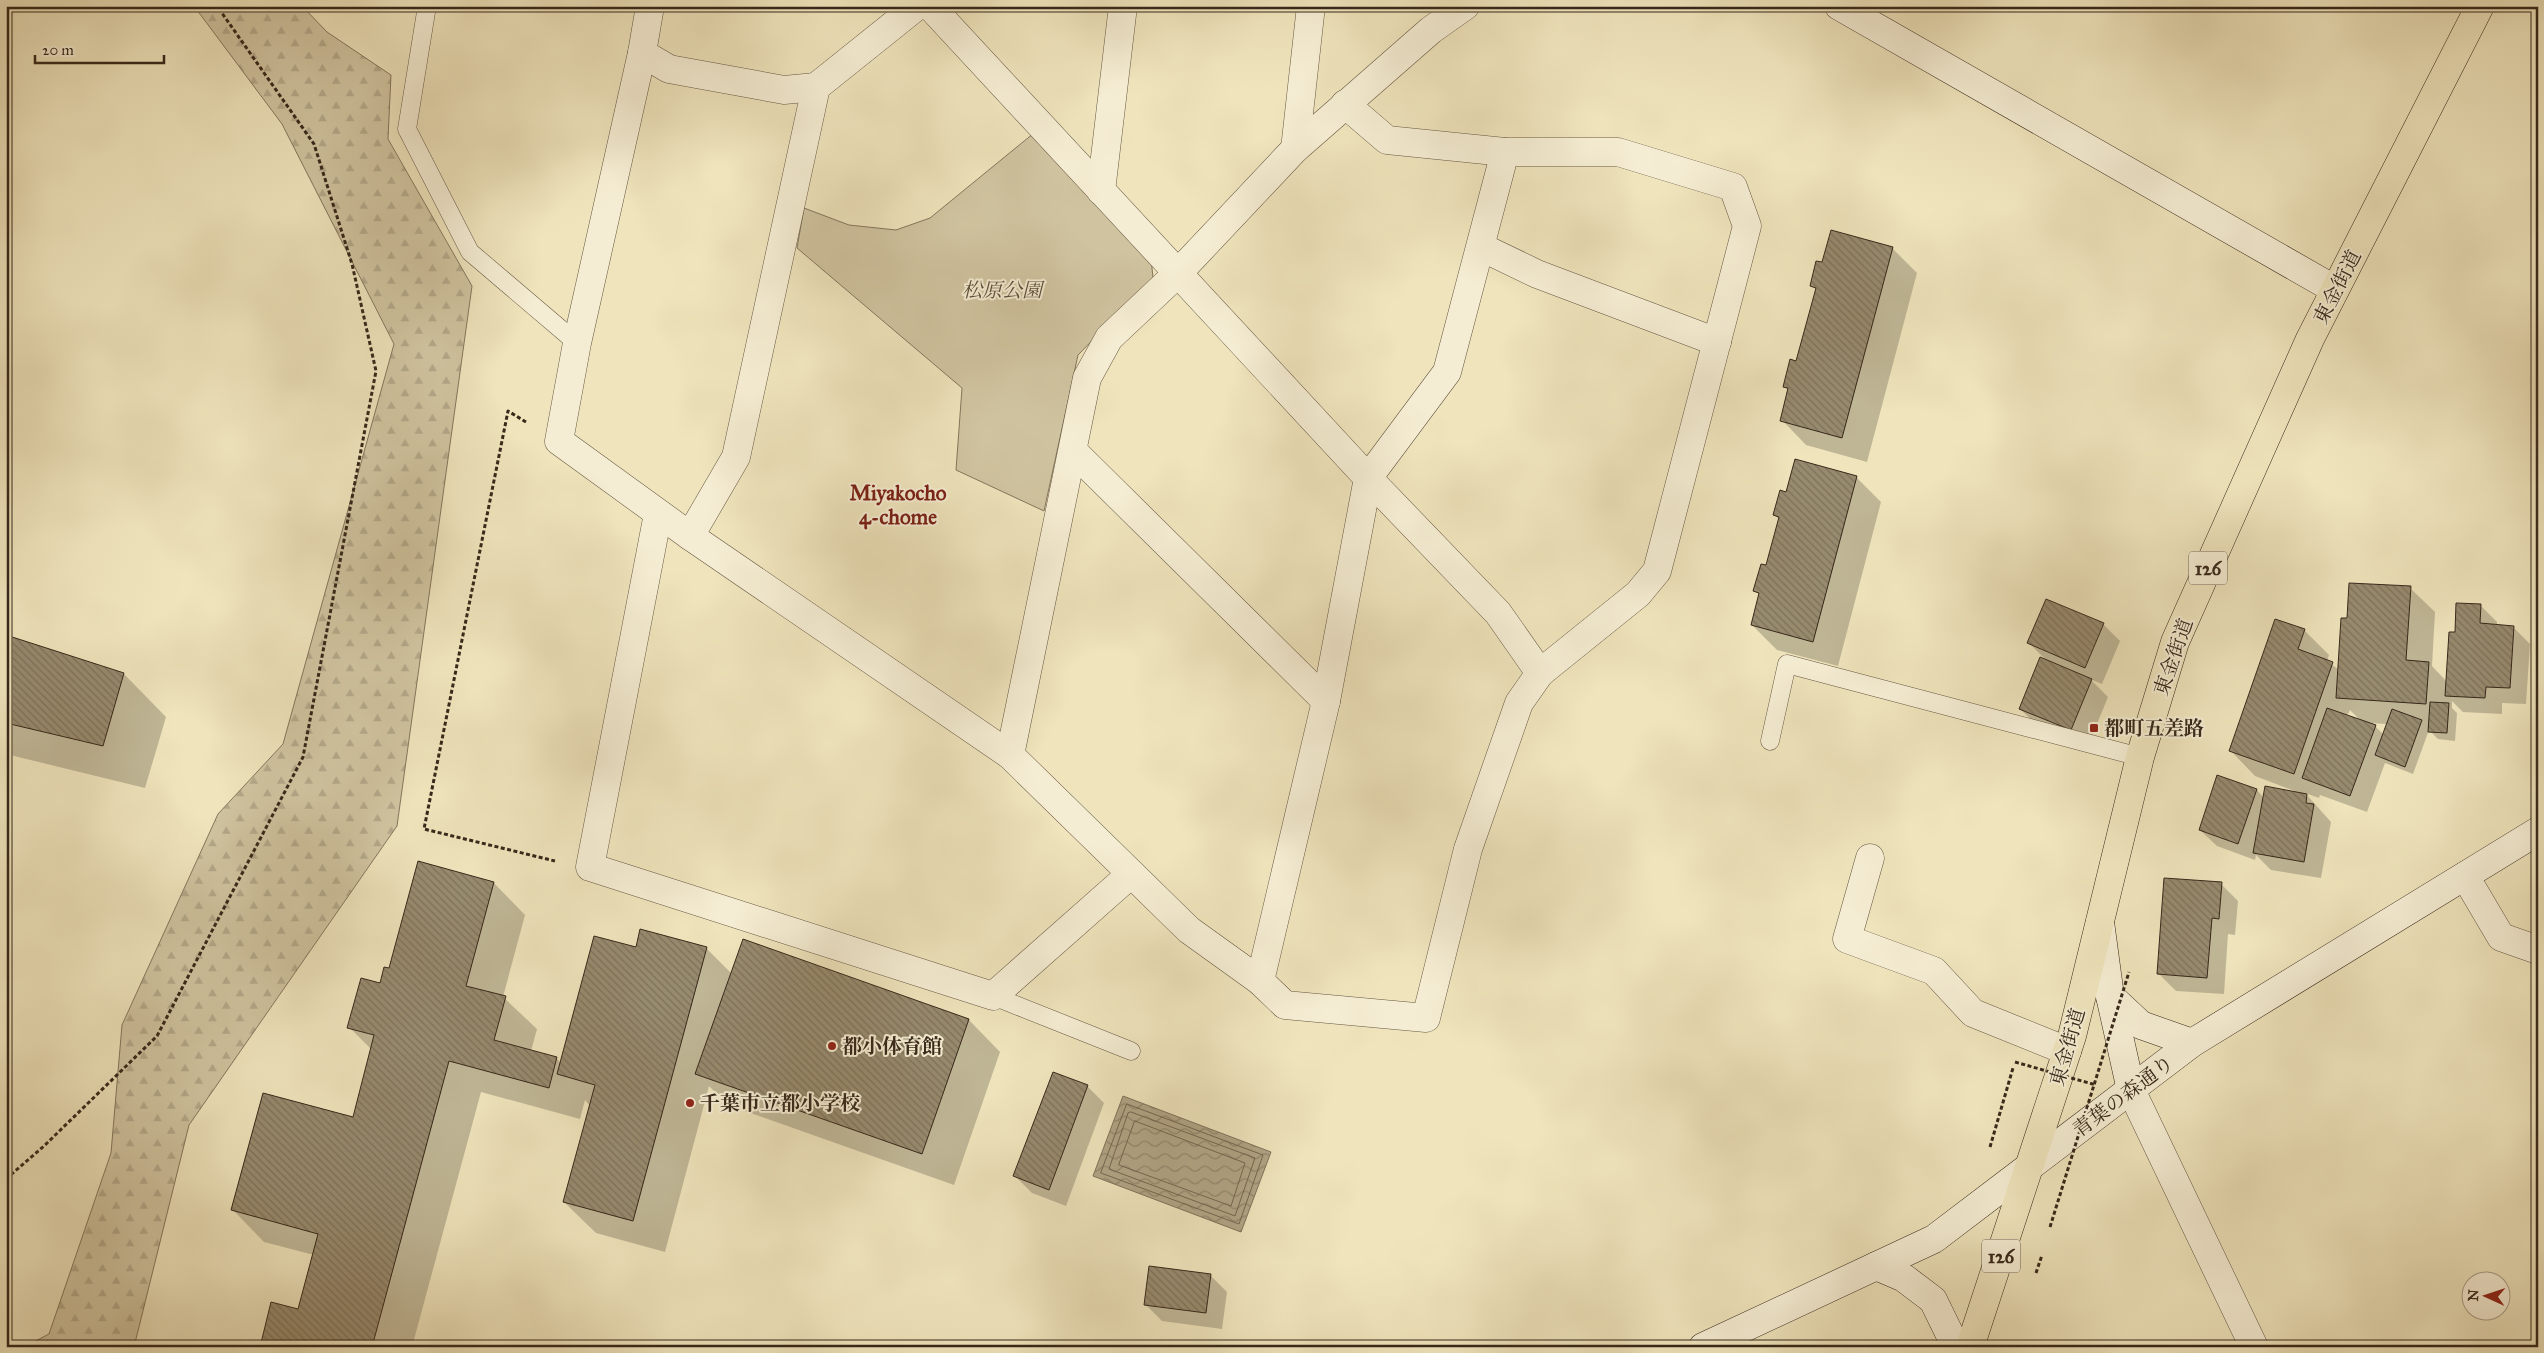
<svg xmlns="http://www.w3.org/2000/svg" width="2544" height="1353" viewBox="0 0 2544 1353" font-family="'IM FELL Great Primer','Noto Serif JP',serif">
	<defs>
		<pattern id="forest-firs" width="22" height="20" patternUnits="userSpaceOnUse" patternTransform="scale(1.25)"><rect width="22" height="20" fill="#d0c4a0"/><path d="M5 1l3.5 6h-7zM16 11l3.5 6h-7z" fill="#b3a889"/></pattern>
		<pattern id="water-waves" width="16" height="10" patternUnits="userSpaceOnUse" patternTransform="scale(1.25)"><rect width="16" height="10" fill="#b0a485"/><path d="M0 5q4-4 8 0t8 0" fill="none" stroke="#90866c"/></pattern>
		<pattern id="building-back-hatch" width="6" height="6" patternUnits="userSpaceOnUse" patternTransform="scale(1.25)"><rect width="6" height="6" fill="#978a6e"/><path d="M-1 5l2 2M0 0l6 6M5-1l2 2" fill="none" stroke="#7c715a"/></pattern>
	</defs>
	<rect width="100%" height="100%" fill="#efe4bc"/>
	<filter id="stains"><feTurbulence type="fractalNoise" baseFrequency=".004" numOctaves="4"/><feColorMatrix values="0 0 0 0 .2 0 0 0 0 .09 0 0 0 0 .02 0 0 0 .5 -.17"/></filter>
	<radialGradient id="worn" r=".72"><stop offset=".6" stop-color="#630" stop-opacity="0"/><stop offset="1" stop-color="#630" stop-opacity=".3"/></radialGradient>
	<!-- forest -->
	<path fill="url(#forest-firs)" stroke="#84765d" d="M194,6h108l25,26 64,43 -3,64 84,147 -75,540 -208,299 -55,222h-110l25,-13 62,-181 11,-128 96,-211 65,-70 111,-400 -112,-220z"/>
	<!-- green -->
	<path fill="#d0c4a0" stroke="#84765d" d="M1034,133l117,125 2,20 -75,77 -34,156 -88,-41 6,-82 -165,-140 7,-40 45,17 47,5 34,-12z"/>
	<!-- water -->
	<path fill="url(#water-waves)" stroke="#80725a" d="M1123,1096l148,56 -30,80 -148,-56z"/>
	<!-- shadow -->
	<g fill="#0003" fill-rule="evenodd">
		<path d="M1892,248l25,25 -50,189 -61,-17 -24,-25 7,-29 -5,-4 13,-24 19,-73 -4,-5 11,-21z"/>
		<path d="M1856,477l25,25 -43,164 -61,-16 -25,-25 8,-30 -5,-4 12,-24 13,-47 -6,-5 13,-22z"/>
		<path d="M2410,588l25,24 -3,54 15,16 9,-48 24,-29 17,17v4l16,1 17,17 -4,60 -24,-1v11l-39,-2 -11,-11v7l5,5 -2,28 -17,-2 -9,-9 -16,44 -28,-11 -18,49 -47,-17 -1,3 -14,-5 26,29 -10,56 -50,-8 -15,-15 -1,5 -38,-14 -17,-16 57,-40 7,8 39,-4 -48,-18 -24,-25 73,-121 25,25 -2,6 12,9 9,-51zM2350,710l11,11 -14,-5zM2367,723l20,1 -3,11 -9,-9z"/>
		<path d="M2047,600l57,25 16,16 -18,43 -12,-5 18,18 -20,49 -51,-21 -17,-16 28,-47 -19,-19z"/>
		<path d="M6,636l118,38 42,43 -21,71 -139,-34z"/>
		<path d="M419,863l75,20 31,32 -22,82 34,32 -6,22 25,7 5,5 75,-115h70l26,26 237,46 31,32 -46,133 -226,-80 -19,-19 -44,166 -69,-19 -32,-31 26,-96 -5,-6 -5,19 -99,-27 -69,255h-151l38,-36 15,-56 -50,-13 -31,-32 121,-92 18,-68 -23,-23 41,-57z"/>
		<path d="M2221,884l17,17 -3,34 -7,-1 -4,60 -48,-3 -17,-17z"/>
		<path d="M1087,1086l17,17 -38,103 -34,-13 -17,-17z"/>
		<path d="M1210,1275l17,17 -5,37 -60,-8 -17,-17z"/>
	</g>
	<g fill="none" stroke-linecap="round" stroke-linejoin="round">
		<!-- shore -->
		<g stroke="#746650" stroke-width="1">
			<path d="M1127,1104l136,51 -24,69 -138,-51z"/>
			<path d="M1131,1112l124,46 -20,58 -126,-47 19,-56z"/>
			<path d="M1135,1121l110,42 -14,43 -112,-41z"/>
		</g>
	</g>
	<!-- building -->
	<g fill="url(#building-back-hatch)" stroke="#37281a">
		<path d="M1831,230l62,17 -51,191 -62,-17 8,-33 -5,-1 7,-28 6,2 20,-73 -6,-2 6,-25 6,1z"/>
		<path d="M1795,459l62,17 -44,166 -62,-17 8,-32 -6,-2 8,-27 5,1 13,-48 -6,-2 7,-25 6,2z"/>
		<path d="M2349,583l62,3 -5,74 23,2 -3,42 -90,-6 5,-80h6z"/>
		<path d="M2046,599l58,24 -19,45 -58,-25z"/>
		<path d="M2456,603l25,1 -1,19 34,3 -4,62 -24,-1 -1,11 -40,-2 4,-64h6z"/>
		<path d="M2275,619l30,10 -7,20 35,13 -39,112 -65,-23z"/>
		<path d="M6,635l118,38 -21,73 -97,-23z"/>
		<path d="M2040,657l52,22 -21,51 -52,-21z"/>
		<path d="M2430,702l19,1 -2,30 -19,-1z"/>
		<path d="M2327,708l49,17 -26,71 -48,-18z"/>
		<path d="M2392,709l30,11 -17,47 -30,-12z"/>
		<path d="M2217,775l40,14 -19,55 -39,-14z"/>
		<path d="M2265,786l42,8 -1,9 8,1 -10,58 -51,-9z"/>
		<path d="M418,861l76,21 -28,104 40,10 -12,44 63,17 -8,31 -100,-27 -77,286h-112l11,-45 27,7 20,-75 -87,-24 32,-117 90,24 21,-82 -27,-7 14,-50 19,5 4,-16 5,1z"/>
		<path d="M2164,878l58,4 -3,37 -7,-1 -5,60 -50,-4z"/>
		<path d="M640,929l67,18 -74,274 -70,-19 32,-117 -38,-11 37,-138 42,11z"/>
		<path d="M743,939l226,80 -47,135 -227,-80z"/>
		<path d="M1053,1072l35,13 -39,105 -36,-14z"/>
		<path d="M1149,1266l62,8 -5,39 -62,-8z"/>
	</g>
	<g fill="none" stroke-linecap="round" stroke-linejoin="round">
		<!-- lane casing -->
		<g stroke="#655742" stroke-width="19">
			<g id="lane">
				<path d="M427,6l-20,123 63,123 107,91"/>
				<path d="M1770,741l17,-77 353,93"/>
				<path d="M993,996l138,55"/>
			</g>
		</g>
		<!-- street casing -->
		<g stroke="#655742" stroke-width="29">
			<g id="street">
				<path d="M650,6l-8,47 27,16 115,21 32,-3"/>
				<path d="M930,6l438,472 130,135 42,60"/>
				<path d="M642,53l-65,290 -18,98 131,95 320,219 179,175 71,51 25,24 141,13 42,-169 51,-146 21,-30 98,-79 19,-23 90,-345 -14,-39 -115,-35h-113l-118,-12 -42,-36"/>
				<path d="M1295,149l16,-143"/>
				<path d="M1101,191l22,-185"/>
				<path d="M1481,247l56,27 180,68"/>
				<path d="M1073,451l253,250"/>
				<path d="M658,514l-68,353 403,129 138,-122"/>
				<path d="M690,536l46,-79 80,-370 101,-81"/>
				<path d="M1010,755l77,-377 22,-40 70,-66 116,-123 136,-119 34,-24"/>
				<path d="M1870,858l-23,81 87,32 39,42 94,38"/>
				<path d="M2465,876l36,61 37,13"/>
				<path d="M1260,981l66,-280 42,-223 79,-106 58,-220"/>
				<path d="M2131,1090l123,257"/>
			</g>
		</g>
		<!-- secondary casing -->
		<g stroke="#37281a" stroke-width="29">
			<g id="secondary">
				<path d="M1839,6l495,283"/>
				<path d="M2100,922l10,74 21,94"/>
				<path d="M2110,996l31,29 51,18"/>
				<path d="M1876,1266l28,12 29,22 23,47"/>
				<path d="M1703,1347l231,-108 258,-196 346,-212"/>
			</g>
		</g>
		<!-- highway casing -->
		<g stroke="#37281a" stroke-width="29">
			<path id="highway" d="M1970,1347l102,-311 68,-279 35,-115 135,-303 170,-333"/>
		</g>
		<!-- path -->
		<g stroke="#37281a" stroke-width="3" stroke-dasharray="4 2.5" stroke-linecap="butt">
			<path d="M526,422l-18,-11 -84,418 131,32"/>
			<path d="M1990,1147l23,-79"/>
			<path d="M6,1179l38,-33 113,-110 146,-279 73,-386 -24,-107 -38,-120 -97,-138"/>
			<path d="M2036,1273l6,-18"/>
		</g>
		<!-- lane -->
		<use href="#lane" stroke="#f5edd3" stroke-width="18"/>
		<!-- street -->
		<use href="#street" stroke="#f5edd3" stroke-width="28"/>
		<!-- secondary -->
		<use href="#secondary" stroke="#f5edd3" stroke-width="28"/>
		<!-- highway -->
		<use href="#highway" stroke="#efe4bc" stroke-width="28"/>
		<!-- path-bridge -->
		<g stroke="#37281a" stroke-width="3" stroke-dasharray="4 2.5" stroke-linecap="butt">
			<path d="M2015,1062l81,23"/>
			<path d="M2050,1227l79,-255"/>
		</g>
	</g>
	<!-- markers -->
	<g fill="#8f2418" stroke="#f5edd3" stroke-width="2">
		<rect x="2089" y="723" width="10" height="10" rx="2.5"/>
		<circle cx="832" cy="1046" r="5"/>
		<circle cx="690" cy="1103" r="5"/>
	</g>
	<g text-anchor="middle" stroke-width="4" stroke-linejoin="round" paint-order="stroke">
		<!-- shield labels -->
		<g fill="#f5edd3" stroke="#706352" stroke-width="1">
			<rect x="2189" y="551.5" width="38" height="33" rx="4"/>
			<rect x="1982" y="1239.5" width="38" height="33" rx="4"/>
		</g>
		<g font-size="19" font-weight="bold" fill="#37281a">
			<text x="2208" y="575">126</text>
			<text x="2001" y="1263">126</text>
		</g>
		<!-- street labels -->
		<g font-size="20" fill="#37281a" stroke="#f5edd3">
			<text transform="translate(2337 287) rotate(-63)" y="7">東金街道</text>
			<text transform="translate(2173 657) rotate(-71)" y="7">東金街道</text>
			<text transform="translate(2067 1047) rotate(-74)" y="7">東金街道</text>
			<text transform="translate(2123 1096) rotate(-37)" y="7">青葉の森通り</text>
		</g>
		<!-- park labels -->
		<g font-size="20" font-style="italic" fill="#5d4f3c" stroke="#f5edd3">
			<text x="1002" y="297">松原公園</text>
		</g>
		<!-- poi labels -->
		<g font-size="20" font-weight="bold" fill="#37281a" stroke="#f5edd3" text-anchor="start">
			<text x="2104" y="735">都町五差路</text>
			<text x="842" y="1053">都小体育館</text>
			<text x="700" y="1110">千葉市立都小学校</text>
		</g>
		<!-- neighbourhood labels -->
		<g font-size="21" font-weight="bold" fill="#7a1f14" stroke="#f5edd3">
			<text x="898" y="500">Miyakocho<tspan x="898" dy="24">4-chome</tspan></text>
		</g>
	</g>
	<!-- margin -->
	<rect width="2544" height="1353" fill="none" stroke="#efe4bc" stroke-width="25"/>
	<rect x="8" y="8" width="2529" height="1338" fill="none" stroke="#37281a" stroke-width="2.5"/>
	<rect x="12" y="12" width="2519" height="1328" fill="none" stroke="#37281a"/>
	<!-- north arrow -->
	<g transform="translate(2486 1296) rotate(273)"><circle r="24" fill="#f5edd3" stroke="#a99e89"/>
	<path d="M0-4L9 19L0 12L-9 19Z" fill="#8f2418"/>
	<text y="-8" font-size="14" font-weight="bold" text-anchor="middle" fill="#37281a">N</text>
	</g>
	<!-- scale -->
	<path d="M35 55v8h129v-8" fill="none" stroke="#37281a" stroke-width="2.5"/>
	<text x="42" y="55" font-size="15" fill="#37281a" stroke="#f5edd3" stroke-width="4" paint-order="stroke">20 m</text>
	<rect width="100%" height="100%" filter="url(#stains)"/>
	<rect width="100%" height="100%" fill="url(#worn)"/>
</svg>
